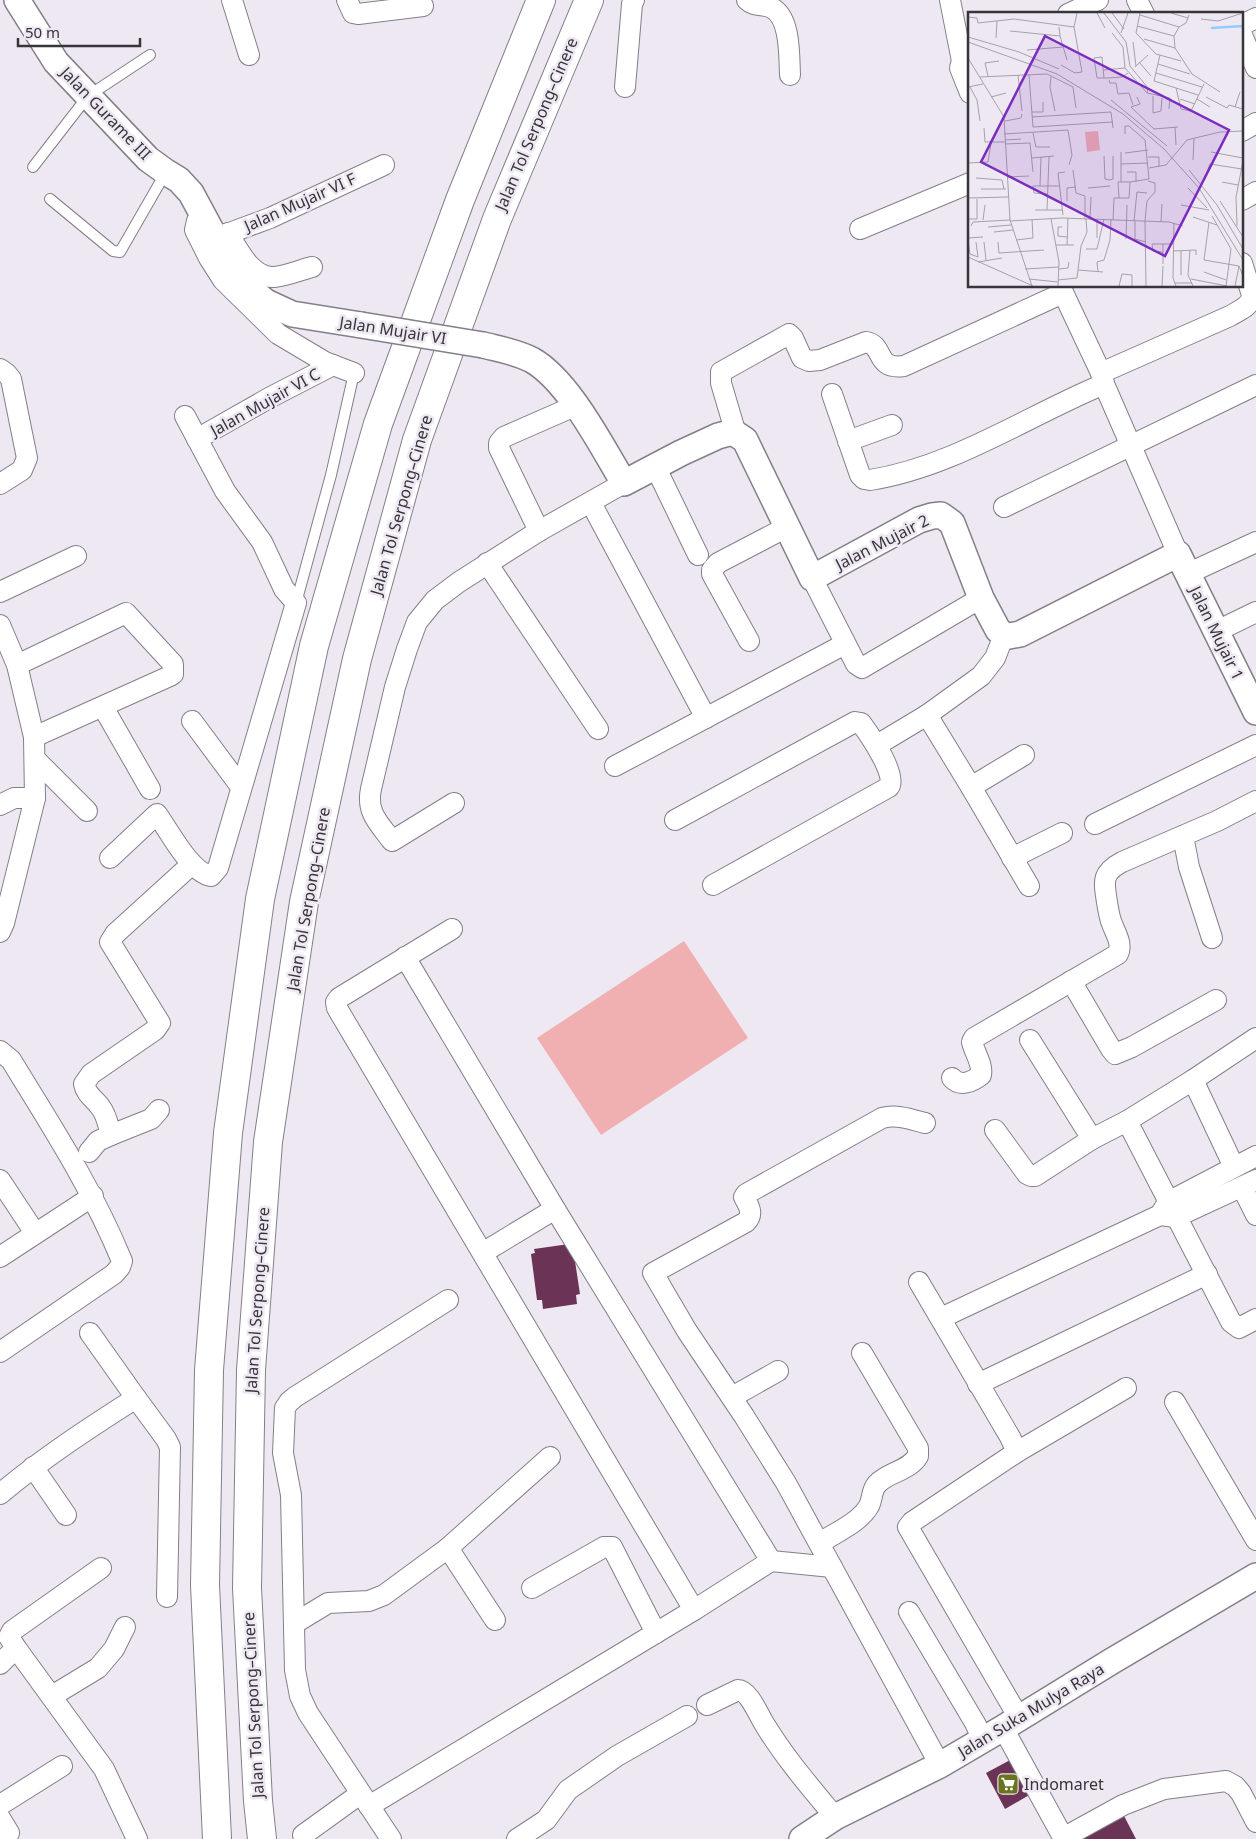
<svg xmlns="http://www.w3.org/2000/svg" width="1256" height="1839" viewBox="0 0 1256 1839" font-family="'Noto Sans',sans-serif">
	<rect width="100%" height="100%" fill="#eee8f3"/>
	<!-- green -->
	<path fill="#f0afb1" d="M684,941l64,97 -147,97 -64,-97z"/>
	<!-- building -->
	<g fill="#6b3456">
		<path d="M569,1244l4,4 7,46 -4,1 1,9 -34,5 -1,-9h-5l-6,-46 4,-1 -1,-4z"/>
		<path d="M1012,1759l19,35 -26,15 -19,-36z"/>
		<path d="M1122,1812l14,27h-51l-3,-7z"/>
	</g>
	<g fill="none" stroke-linecap="round" stroke-linejoin="round">
		<!-- service casing -->
		<g stroke="#847f88" stroke-width="12">
			<g id="service">
				<path d="M33,167l55,-71 62,-41"/>
				<path d="M50,199l63,52 7,1 46,-80"/>
				<path d="M296,603l35,-128 23,-102"/>
			</g>
		</g>
		<!-- minor casing -->
		<g stroke="#847f88" stroke-width="22">
			<g id="minor">
				<path d="M232,0l17,55"/>
				<path d="M347,0l6,13 5,1 65,-8"/>
				<path d="M747,0c7,7 17,4 25,8 19,10 17,49 18,67"/>
				<path d="M950,0l12,61"/>
				<path d="M1137,0l7,14"/>
				<path d="M1068,14l30,-14"/>
				<path d="M1242,25l14,-7"/>
				<path d="M1242,35l14,33"/>
				<path d="M970,56l-8,5 -2,7 10,25"/>
				<path d="M625,87l7,-83 2,-4"/>
				<path d="M1242,131l14,-8"/>
				<path d="M1242,200l14,-8"/>
				<path d="M202,214l-5,7 -2,9 14,28 14,22 55,54 47,28 29,11"/>
				<path d="M860,229l110,-46"/>
				<path d="M228,233c10,16 23,45 46,44 12,-1 26,-7 38,-10"/>
				<path d="M216,238l54,-20 114,-53"/>
				<path d="M1060,286l41,87 3,11 74,170"/>
				<path d="M0,369l7,5 4,5 16,79 -5,12 -22,14"/>
				<path d="M1101,373l129,-57c8,-5 22,-10 22,-21l-10,-32"/>
				<path d="M832,394l28,81 4,4 6,1c83,-13 157,-64 234,-96"/>
				<path d="M736,434l-15,-51v-11l68,-38 4,4 9,20 7,3 11,-1 46,-18c19,3 8,28 38,24l159,-73"/>
				<path d="M197,439l72,-41 64,-33"/>
				<path d="M848,441l44,-16"/>
				<path d="M655,466l43,89"/>
				<path d="M591,503l115,215"/>
				<path d="M1004,507l252,-122"/>
				<path d="M539,531l-40,-83v-5l5,-6 73,-32"/>
				<path d="M487,563l111,166"/>
				<path d="M1187,574l69,-32"/>
				<path d="M812,578l44,86 6,4 119,-70"/>
				<path d="M0,592l76,-36"/>
				<path d="M0,625l17,40 17,72 1,61 -31,125 -4,9"/>
				<path d="M1215,632l41,-20"/>
				<path d="M749,641l-37,-67v-4l6,-7 69,-36"/>
				<path d="M17,665l109,-52 47,51v10l-3,2 -136,61"/>
				<path d="M103,707l47,82"/>
				<path d="M927,715l44,72 58,99"/>
				<path d="M192,721l49,66"/>
				<path d="M877,745l50,-30 54,-39 14,-18 9,-23"/>
				<path d="M35,759l52,52"/>
				<path d="M615,766l230,-122"/>
				<path d="M971,787l53,-32"/>
				<path d="M454,803l-62,38c-13,-18 -26,-28 -21,-52l24,-102 12,-38 10,-27 18,-22 24,-18 80,-51 85,-48"/>
				<path d="M0,805l14,-7h21"/>
				<path d="M675,820l180,-98 6,1c8,11 37,53 28,64l-176,98"/>
				<path d="M1095,824l161,-79"/>
				<path d="M1183,836l6,31 23,71"/>
				<path d="M110,858l47,-44c12,17 33,58 54,62l7,-8 78,-265 -12,-14 -22,-47 -37,-51 -40,-75"/>
				<path d="M1012,858l50,-25"/>
				<path d="M452,929l-113,69 -3,4 1,6 357,602"/>
				<path d="M405,957l150,252 216,352"/>
				<path d="M1071,981l40,68 4,5 17,-7 84,-47"/>
				<path d="M1030,1040l62,99"/>
				<path d="M0,1051l11,9c41,67 81,128 111,201l-2,6 -6,7 -114,78"/>
				<path d="M952,1078c8,9 20,4 29,-3 2,-11 -6,-21 -9,-33l2,-4 144,-84c5,-11 -3,-21 -7,-33 -2,-6 -3,-13 -4,-19 -3,-20 -6,-29 15,-40l95,-41 39,-20"/>
				<path d="M1193,1080l41,87"/>
				<path d="M1127,1121l104,201 8,6 17,-9"/>
				<path d="M925,1123c-15,-4 -28,-9 -43,-5l-136,76 -2,3c5,9 10,17 2,25l-93,51 34,58 57,85 42,67 154,282"/>
				<path d="M995,1130l32,44 4,2h4l57,-37 35,-18 66,-41 63,-42"/>
				<path d="M111,1135l40,-16 8,-9"/>
				<path d="M89,1152l9,-11 13,-6c-3,-10 -4,-19 -10,-27 -6,-9 -15,-13 -17,-24l7,-10 64,-44 5,-7 -50,-81 5,-8 77,-70"/>
				<path d="M0,1180l35,53"/>
				<path d="M1242,1187l14,28"/>
				<path d="M1162,1212l6,-10 88,-46"/>
				<path d="M484,1252l71,-43"/>
				<path d="M0,1257l93,-61"/>
				<path d="M919,1282l91,155 7,15"/>
				<path d="M941,1318l219,-103 16,2 80,-37"/>
				<path d="M90,1333l46,65"/>
				<path d="M978,1384l229,-110"/>
				<path d="M732,1397l46,-26"/>
				<path d="M1175,1402l81,138"/>
				<path d="M33,1467l33,48"/>
				<path d="M0,1494c43,-36 89,-66 136,-96l30,41 4,8 -3,150"/>
				<path d="M820,1543c16,-11 39,-20 49,-37 4,-8 2,-15 8,-22 11,-12 32,-13 41,-28v-8l-56,-95"/>
				<path d="M448,1548l47,72"/>
				<path d="M771,1561l61,6"/>
				<path d="M532,1588l72,-41h8l44,86"/>
				<path d="M909,1612l66,111 8,17"/>
				<path d="M295,1623l33,-20 41,-2 15,-6 64,-47 102,-91"/>
				<path d="M16,1648l88,121 33,70"/>
				<path d="M0,1664l16,-16 -7,-11 3,-6 89,-63"/>
				<path d="M52,1696l46,-28 16,-19 11,-22"/>
				<path d="M707,1705l31,-15c11,0 21,26 27,35 20,33 46,63 70,92"/>
				<path d="M1019,1718l-111,-191 4,-5 105,-70 109,-64"/>
				<path d="M1003,1728l61,111"/>
				<path d="M0,1805l62,-39"/>
				<path d="M369,1806l325,-196 77,-49"/>
				<path d="M0,1818l9,15 -4,6"/>
				<path d="M303,1835l57,-41"/>
				<path d="M1063,1838l60,-33 41,-16 62,-8 9,5 6,7 15,29"/>
				<path d="M391,1839l-83,-126 -8,-17 -5,-26 -4,-175 -8,-42 2,-45 4,-6 6,-5 153,-97"/>
				<path d="M517,1839l29,-19 22,-30 49,-34 70,-40"/>
			</g>
		</g>
		<!-- tertiary casing -->
		<g stroke="#847f88" stroke-width="28">
			<g id="tertiary">
				<path d="M17,0l39,62 92,97 18,13 13,8 12,13 41,76 19,21 15,12 26,12 69,11"/>
				<path d="M483,345c16,4 34,7 49,15 37,21 70,87 92,123l57,-30 37,-17 11,-3 7,1 9,6 67,138 107,-58 13,-4 9,-1 11,8 29,75 17,32 6,5 5,1 11,-2 158,-80 78,158"/>
				<path d="M802,1839l33,-22 105,-52 63,-37 109,-67 144,-85"/>
			</g>
		</g>
		<!-- motorway casing -->
		<g stroke="#847f88" stroke-width="30">
			<g id="motorway">
				<path d="M217,1839l-12,-254 4,-215 19,-237 32,-234 54,-253 64,-222 82,-224 81,-200"/>
				<path d="M262,1839l-4,-38 -11,-213 4,-218 17,-228 36,-240 53,-243 60,-219 80,-221 92,-219"/>
			</g>
		</g>
		<!-- service -->
		<use href="#service" stroke="#fff" stroke-width="10"/>
		<!-- minor -->
		<use href="#minor" stroke="#fff" stroke-width="20"/>
		<!-- tertiary -->
		<use href="#tertiary" stroke="#fff" stroke-width="25"/>
		<!-- motorway -->
		<use href="#motorway" stroke="#fff" stroke-width="28"/>
		<!-- tertiary-bridge casing -->
		<g stroke="#847f88" stroke-width="28" stroke-linecap="butt">
			<path id="tertiary-bridge" d="M361,325l122,20"/>
		</g>
		<!-- tertiary-bridge -->
		<use href="#tertiary-bridge" stroke="#fff" stroke-width="25"/>
	</g>
	<!-- icons -->
	<defs>
		<g id="supermarket-square" transform="scale(1.125)"><rect x="-9" y="-9" width="18" height="18" rx="4" fill="#68741f" stroke="#eee8f3"/><path d="M-6-5.5h2.5l.6 2H6L4.5 2H-2.5L-4.4-4H-6ZM-1.5 3.2a1.3 1.3 0 1 0 .1 0ZM3 3.2a1.3 1.3 0 1 0 .1 0Z" fill="#fff"/></g>
	</defs>
	<g fill-rule="evenodd">
		<use href="#supermarket-square" x="1008" y="1784"/>
	</g>
	<g text-anchor="middle" stroke-width="5" stroke-linejoin="round" paint-order="stroke">
		<!-- street labels -->
		<g font-size="16" fill="#373539" stroke="#eee8f3">
			<text transform="translate(106 113) rotate(46)" y="6">Jalan Gurame III</text>
			<text transform="translate(536 124) rotate(-67)" y="6">Jalan Tol Serpong–Cinere</text>
			<text transform="translate(300 202) rotate(-24)" y="6">Jalan Mujair VI F</text>
			<text transform="translate(393 330) rotate(9)" y="6">Jalan Mujair VI</text>
			<text transform="translate(265 402) rotate(-29)" y="6">Jalan Mujair VI C</text>
			<text transform="translate(401 505) rotate(-74)" y="6">Jalan Tol Serpong–Cinere</text>
			<text transform="translate(882 542) rotate(-27)" y="6">Jalan Mujair 2</text>
			<text transform="translate(1217 633) rotate(64)" y="6">Jalan Mujair 1</text>
			<text transform="translate(308 899) rotate(-80)" y="6">Jalan Tol Serpong–Cinere</text>
			<text transform="translate(257 1300) rotate(-86)" y="6">Jalan Tol Serpong–Cinere</text>
			<text transform="translate(253 1705) rotate(-93)" y="6">Jalan Tol Serpong–Cinere</text>
			<text transform="translate(1031 1710) rotate(-31)" y="6">Jalan Suka Mulya Raya</text>
		</g>
		<!-- poi labels -->
		<g font-size="16" fill="#373539" stroke="#eee8f3" text-anchor="start">
			<text x="1024" y="1790">Indomaret</text>
		</g>
	</g>
	<!-- overview -->
	<g transform="translate(968 12)">
		<rect width="275" height="275" fill="#eee8f3"/>
		<path d="M130,119l2,19 -13,2 -2,-20z" fill="#f0afb1"/>
		<path fill="none" stroke="#93cbfa" stroke-width="2.5" d="M243,16l32,-2"/>
		<path fill="none" stroke="#a5a0a9" stroke-width="1" d="M129,1l8,15M136,1l22,29 4,24 18,22 -1,5M144,1l12,16M172,1l-4,20 20,21 25,7M203,1l17,5M172,3l39,12M221,3l-3,8 -7,4 -5,9 1,12 17,26 28,18M0,5l9,1 1,5 36,-4 60,8M233,7l17,2 25,-8M169,14l37,10M42,19l50,5 -1,-9M144,21l11,14 2,21 22,25 23,5 -1,11M153,21l7,-20M92,24l7,24M0,25l51,15 40,17M28,26l1,-17M176,27l31,9M0,30l89,32 66,40 41,35 35,39 44,72M165,30l3,24M59,38l36,-3M192,43l-6,26 44,14M0,46l36,59 6,103 22,66M171,50l12,14M190,52l32,10M93,53l14,8 7,-1 -8,-45 3,-14M167,55l13,-12M136,58l21,-2M188,61l46,14M50,63l4,36M61,63l4,52M20,64l-3,-13 14,-2M12,65l67,-3 26,13 3,21M83,65l-1,10 5,24M136,66l-2,-21 -8,1 3,20h11l14,-1 6,-4M141,68l1,3h6l2,11 11,-1 4,12M0,75l15,-3M2,75l7,13 3,21M208,76l5,21 10,2 13,-27M185,84v17l8,-2 1,-13M23,85l15,-4M169,85l3,7 -9,3 23,22 24,-2M238,85l21,11 2,-3 14,4M212,87l15,5M229,87l13,8M143,88l56,46M267,95l5,-15M64,100h11v-10M64,105l79,-5 2,16M37,109l16,-3 1,-4M65,115l80,-5M207,115l1,18M16,116l1,14h20M65,121l3,14h14M36,122l64,-4 4,25 -3,10M37,128l16,-1M37,132l25,-1 3,29M153,140v30M243,140l32,6M157,141l23,-3M136,144l1,23 5,1 3,-1v-23M180,145h11v10M64,146l22,-2M225,148l1,-21M0,151l20,-1 3,-19M153,152l27,-1M181,156l17,-3 21,-25 33,-8 23,-1M105,158l3,23 9,3v23M221,158l28,35 26,44M159,160h9v10M239,160l3,-8 32,5M39,165l22,-1M8,166l26,2 2,9M254,170l16,3M72,174l1,-29M120,176l22,-2M220,176l19,20M13,177h25M79,182l-13,-1 -1,-7h26M0,186l40,-1M151,186l-1,-16h12M99,189v-13l9,-1M252,189l23,36M213,193l28,5M67,198h27M79,198l2,-53M95,203l-5,-42 7,-1M244,204l19,33 -5,37M225,205l24,8M0,207h9v-20M83,207l8,43 -1,24M122,207l1,-22M129,207v19M15,208l2,-15M145,208l1,-22h15l1,-16 19,-3 -4,-39 -16,-14h-4v8M42,209l52,-3 107,4 14,4M166,209l3,-29 10,1M167,209v18l11,3M177,209l1,65M177,209l2,-20 8,-9v-9l-7,-2M193,210l1,-18M241,210l-5,38 35,6 4,10M206,211l-1,55 3,8M3,214l2,-4 37,-2M269,214l-1,-29 7,-36M20,215l23,-2M94,215h-4v9l9,1M26,220l19,-2M0,226l15,-1M158,227l1,-34M48,228l17,-2 -1,-19M0,229l2,13 8,3 -2,-15M16,230l2,18M30,230l1,11 45,-3M195,232h-11l1,7 10,1M88,233h18M99,233l1,-27M118,237h11l7,-30M222,238l-2,25 5,11M205,239l23,-1v5M0,245l65,29M10,250l24,-4M195,252v-20h10M57,257l34,-2M91,257l9,-1 1,-6M110,258l25,2M130,260l-1,-10 7,-2 6,-20 1,-21M236,260l22,8M213,263v-24M61,267l29,3M223,267l36,7M90,268l19,-2 4,-32 6,-14 -1,-13M207,271h17M151,274l3,-12 10,1v11M194,274l1,-20M267,274l4,-20"/>
		<path fill="#7b2cbf" fill-opacity="0.15" stroke="#7b2cbf" stroke-width="2.5" d="M77,24l184,94 -64,126 -184,-94z"/>
		<rect width="275" height="275" fill="none" stroke="#373539" stroke-width="2.5"/>
	</g>
	<!-- scale -->
	<path d="M18 38v8h122v-8" fill="none" stroke="#373539" stroke-width="2.5"/>
	<text x="25" y="38" font-size="15" fill="#373539" stroke="#eee8f3" stroke-width="4" paint-order="stroke">50 m</text>
</svg>
